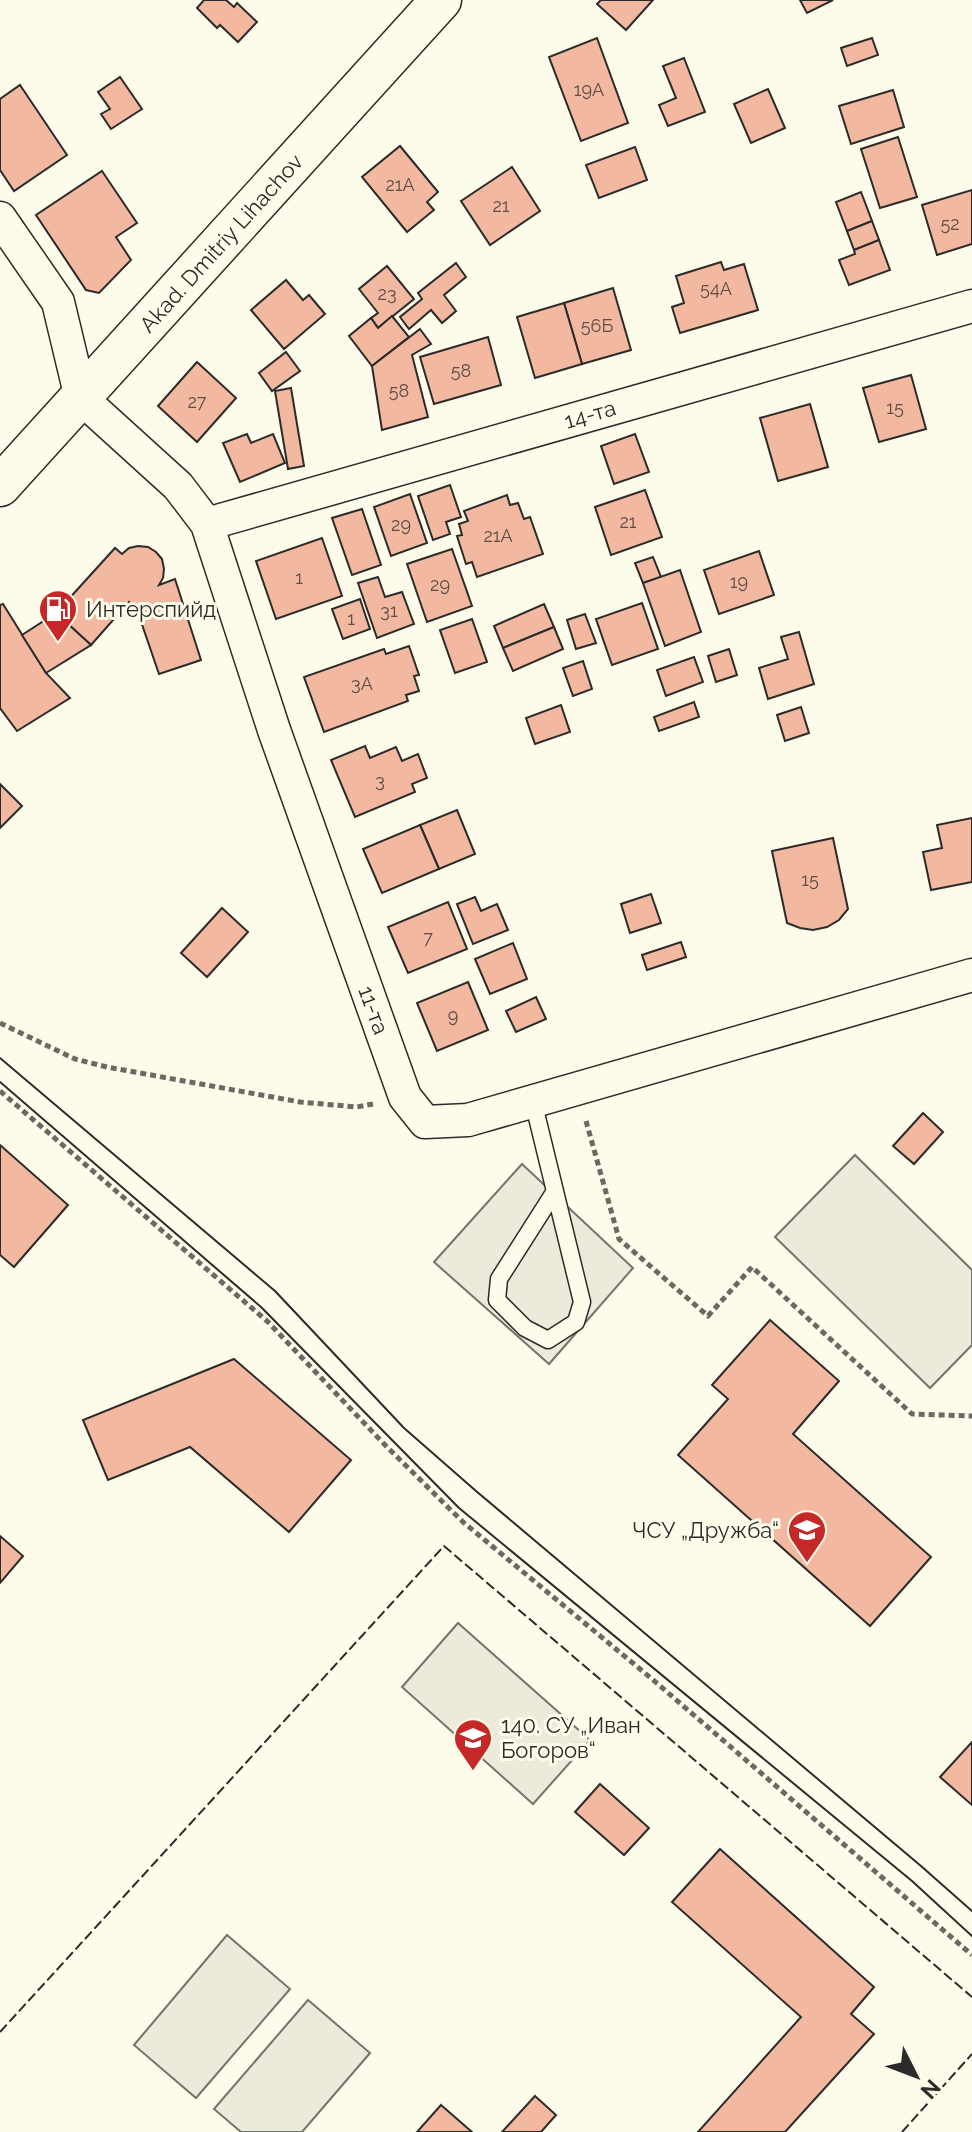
<svg xmlns="http://www.w3.org/2000/svg" width="972" height="2132" viewBox="0 0 972 2132" font-family="Raleway,sans-serif">
	<rect width="100%" height="100%" fill="#fdfbea"/>
	<!-- garden -->
	<g fill="#ecebdb" stroke="#74746e" stroke-width="2">
		<path d="M855,1155l117,115v75l-42,43 -155,-151z"/>
		<path d="M458,1623l132,117 -57,64 -131,-117z"/>
		<path d="M227,1935l63,54 -94,109 -62,-53z"/>
		<path d="M308,2000l62,53 -68,79h-61l-27,-23z"/>
	</g>
	<!-- parking -->
	<path fill="#eceadb" stroke="#74746e" stroke-width="2" d="M522,1164l111,104 -84,96 -115,-102z"/>
	<!-- building -->
	<g fill="#f2b8a0" stroke="#2b2b2b" stroke-width="2">
		<path d="M204,0h22l8,7 3,-4 20,19 -19,20 -18,-17 -3,3 -20,-20z"/>
		<path d="M601,0h52l-27,30 -29,-26z"/>
		<path d="M800,0h33l-26,13z"/>
		<path d="M597,38l31,85 -47,18 -32,-84z"/>
		<path d="M872,38l6,17 -31,11 -6,-18z"/>
		<path d="M684,58l21,54 -37,14 -9,-21 17,-7 -13,-32z"/>
		<path d="M120,77l22,32 -31,20 -10,-15 9,-5 -12,-17z"/>
		<path d="M20,85l47,70 -53,36 -14,-21v-71z"/>
		<path d="M768,89l17,39 -34,15 -17,-39z"/>
		<path d="M893,90l11,37 -53,17 -12,-38z"/>
		<path d="M898,137l19,60 -37,11 -19,-59z"/>
		<path d="M400,146l38,46 -11,10 7,8 -27,22 -45,-55z"/>
		<path d="M635,147l12,33 -48,18 -13,-33z"/>
		<path d="M512,167l28,44 -50,34 -29,-44z"/>
		<path d="M102,171l35,52 -21,14 15,23 -32,33 -13,-3 -50,-75z"/>
		<path d="M972,190v54l-35,11 -15,-50z"/>
		<path d="M861,192l11,29 -25,10 -11,-29z"/>
		<path d="M872,221l7,19 -25,10 -7,-19z"/>
		<path d="M879,240l11,30 -41,15 -10,-25 16,-6 -1,-4z"/>
		<path d="M721,262l3,8 20,-6 14,46 -78,23 -8,-26 12,-4 -8,-27z"/>
		<path d="M456,263l10,14 -22,18 12,16 -14,12 -11,-13 -22,19 -9,-12 22,-18 -4,-6z"/>
		<path d="M387,266l27,33 -36,29 -7,-10 7,-5 -19,-24z"/>
		<path d="M286,280l17,20 6,-5 16,19 -41,35 -33,-39z"/>
		<path d="M613,288l18,62 -49,14 -18,-61z"/>
		<path d="M564,303l18,61 -47,14 -18,-61z"/>
		<path d="M392,316l17,21 -37,29 -23,-30 22,-18 7,10z"/>
		<path d="M420,329l11,15 -19,11 16,62 -46,13 -10,-64z"/>
		<path d="M488,337l13,48 -67,19 -14,-47z"/>
		<path d="M286,352l14,19 -28,20 -13,-18z"/>
		<path d="M197,362l39,36 -39,44 -39,-36z"/>
		<path d="M911,375l15,54 -47,13 -16,-54z"/>
		<path d="M291,388l13,78 -16,3 -13,-78z"/>
		<path d="M810,404l18,63 -50,14 -18,-63z"/>
		<path d="M247,434l4,9 22,-9 12,29 -45,19 -17,-39z"/>
		<path d="M635,434l14,38 -35,12 -13,-38z"/>
		<path d="M450,485l11,32 -15,5 4,12 -17,6 -15,-44z"/>
		<path d="M645,490l17,47 -51,18 -16,-48z"/>
		<path d="M410,494l17,49 -36,13 -17,-49z"/>
		<path d="M507,495l3,10 8,-2 6,16 6,-2 13,37 -66,23 -5,-15 -6,2 -9,-28 5,-1 -3,-11 9,-3 -4,-10z"/>
		<path d="M362,509l19,56 -29,10 -20,-57z"/>
		<path d="M322,538l20,58 -66,23 -20,-58z"/>
		<path d="M138,546l10,1 8,5 6,7 2,10 -1,9 -4,7 16,-6 26,81 -42,14 -22,-64 -8,-8 -38,43 -35,-32 59,-65 7,6 7,-6z"/>
		<path d="M452,549l20,57 -45,16 -20,-58z"/>
		<path d="M759,551l15,44 -55,19 -15,-44z"/>
		<path d="M653,557l8,20 -18,6 -8,-20z"/>
		<path d="M680,570l21,62 -36,14 -22,-63z"/>
		<path d="M378,577l7,20 17,-5 12,32 -37,14 -19,-55z"/>
		<path d="M360,599l10,30 -27,10 -11,-30z"/>
		<path d="M642,603l16,46 -46,16 -16,-46z"/>
		<path d="M3,604l43,69 24,25 -53,33 -17,-23v-103z"/>
		<path d="M544,604l10,23 -51,21 -9,-22z"/>
		<path d="M56,613l35,32 -45,28 -24,-38z"/>
		<path d="M585,614l11,29 -20,6 -9,-29z"/>
		<path d="M472,619l15,43 -32,11 -15,-43z"/>
		<path d="M554,627l9,22 -50,22 -10,-23z"/>
		<path d="M799,632l15,52 -46,15 -9,-31 29,-9 -7,-22z"/>
		<path d="M409,646l10,29 -5,1 5,15 -13,4 2,6 -84,31 -20,-55 80,-28 2,5z"/>
		<path d="M729,649l8,26 -21,7 -8,-26z"/>
		<path d="M694,657l9,25 -37,14 -9,-26z"/>
		<path d="M583,661l9,28 -19,7 -10,-28z"/>
		<path d="M694,702l5,15 -40,14 -5,-14z"/>
		<path d="M561,705l9,27 -35,12 -9,-26z"/>
		<path d="M801,707l8,26 -24,8 -8,-26z"/>
		<path d="M365,746l5,12 26,-11 6,14 16,-7 9,24 -15,6 3,8 -60,25 -24,-57z"/>
		<path d="M0,784l22,22 -22,22z"/>
		<path d="M457,810l18,44 -36,15 -19,-44z"/>
		<path d="M972,818v64l-41,8 -8,-38 19,-4 -5,-23z"/>
		<path d="M420,825l19,44 -57,24 -19,-44z"/>
		<path d="M833,838l15,71 -9,11 -12,7 -14,3 -13,-2 -13,-5 -15,-72z"/>
		<path d="M651,894l10,29 -31,10 -9,-29z"/>
		<path d="M475,897l6,14 16,-7 11,26 -35,14 -16,-40z"/>
		<path d="M448,902l19,47 -59,24 -20,-46z"/>
		<path d="M222,908l26,24 -41,45 -26,-24z"/>
		<path d="M681,942l5,15 -39,13 -5,-15z"/>
		<path d="M513,943l14,36 -37,15 -15,-35z"/>
		<path d="M468,982l20,48 -51,21 -20,-48z"/>
		<path d="M536,997l10,22 -30,13 -10,-21z"/>
		<path d="M923,1113l20,19 -29,32 -21,-18z"/>
		<path d="M0,1145l68,60 -54,62 -14,-12z"/>
		<path d="M770,1320l69,61 -46,53 138,123 -61,69 -192,-171 50,-56 -16,-14z"/>
		<path d="M234,1359l117,101 -62,72 -99,-85 -82,33 -25,-60z"/>
		<path d="M0,1536l23,20 -23,27z"/>
		<path d="M972,1742v63l-32,-28z"/>
		<path d="M600,1784l49,44 -25,27 -49,-43z"/>
		<path d="M720,1849l154,138 -23,27 23,20 -89,98h-87l103,-115 -129,-115z"/>
		<path d="M535,2096l21,19 -15,17h-39z"/>
		<path d="M441,2105l31,27h-55z"/>
	</g>
	<g fill="none" stroke-linecap="round" stroke-linejoin="round">
		<!-- service casing -->
		<g stroke="#2b2b2b" stroke-width="19">
			<path id="service" d="M533,1101l49,201 -6,20 -28,18 -23,-12 -28,-28 2,-21 56,-88"/>
		</g>
		<!-- minor casing -->
		<g stroke="#2b2b2b" stroke-width="35">
			<g id="minor">
				<path d="M0,218l58,84 23,96 97,88 29,38 67,206 131,367 20,25 43,-2 504,-145"/>
				<path d="M207,524l765,-218"/>
			</g>
		</g>
		<!-- tertiary casing -->
		<g stroke="#2b2b2b" stroke-width="43">
			<path id="tertiary" d="M0,486l441,-486"/>
		</g>
		<!-- path -->
		<g stroke="#6a6964" stroke-width="5" stroke-dasharray="6 4" stroke-linecap="butt">
			<path d="M0,1023l75,36 32,8 193,35 57,5 16,-3"/>
			<path d="M0,1091l268,231 118,124 77,76 189,157 320,276"/>
			<path d="M586,1121l33,118 89,77 44,-49 160,147 60,2"/>
		</g>
		<!-- service -->
		<use href="#service" stroke="#fdfbea" stroke-width="16"/>
		<!-- minor -->
		<use href="#minor" stroke="#fdfbea" stroke-width="32"/>
		<!-- tertiary -->
		<use href="#tertiary" stroke="#fdfbea" stroke-width="40"/>
		<!-- tram -->
		<g stroke="#2b2b2b" stroke-width="2">
			<path d="M0,1058l275,233 129,137 72,63 445,375 51,45"/>
			<path d="M0,1082l261,225 198,201 453,373 60,55"/>
		</g>
		<!-- fence -->
		<g stroke="#2b2b2b" stroke-width="2" stroke-dasharray="10 4" stroke-linecap="butt">
			<path d="M0,2032l444,-486 528,451"/>
			<path d="M902,2132l70,-78"/>
		</g>
	</g>
	<!-- icons -->
	<defs>
		<g id="fuel-pin" transform="scale(2)"><path d="M0 17L-7.5 6A9.5 9.5 0 1 1 7.5 6Z" fill="#c62828" stroke="#fdfbea"/><path d="M-5.5-6h7V0h2V4h1.3V-2.5L3-4.5l.8-.8L6-3V5H2.5V1h-1V6h-7ZM-4.2-4.7v3.2H.2V-4.7Z" fill="#fff"/></g>
		<g id="school-pin" transform="scale(2)"><path d="M0 17L-7.5 6A9.5 9.5 0 1 1 7.5 6Z" fill="#c62828" stroke="#fdfbea"/><path d="M0-5L7-2L0 1L-7-2ZM-4 1L0 2.5L4 1V4Q0 6-4 4Z" fill="#fff"/></g>
	</defs>
	<g fill-rule="evenodd">
		<use href="#fuel-pin" x="58" y="609"/>
		<use href="#school-pin" x="807" y="1530"/>
		<use href="#school-pin" x="473" y="1738"/>
	</g>
	<g text-anchor="middle" stroke-width="6" stroke-linejoin="round" paint-order="stroke">
		<!-- number labels -->
		<g font-size="18" fill="#5d4e48">
			<text x="589" y="96">19А</text>
			<text x="400" y="191">21А</text>
			<text x="501" y="212">21</text>
			<text x="950" y="230">52</text>
			<text x="716" y="295">54А</text>
			<text x="387" y="300">23</text>
			<text x="597" y="332">56Б</text>
			<text x="461" y="377">58</text>
			<text x="399" y="397">58</text>
			<text x="197" y="408">27</text>
			<text x="895" y="414">15</text>
			<text x="628" y="528">21</text>
			<text x="401" y="531">29</text>
			<text x="498" y="542">21А</text>
			<text x="299" y="584">1</text>
			<text x="739" y="588">19</text>
			<text x="440" y="591">29</text>
			<text x="389" y="617">31</text>
			<text x="351" y="625">1</text>
			<text x="362" y="690">3А</text>
			<text x="380" y="787">3</text>
			<text x="810" y="886">15</text>
			<text x="428" y="944">7</text>
			<text x="453" y="1022">9</text>
		</g>
		<!-- street labels -->
		<g font-size="22" fill="#2b2b2b" stroke="#fdfbea">
			<text transform="translate(221 243) rotate(-48)" y="8">Akad. Dmitriy Lihachov</text>
			<text transform="translate(590 414) rotate(-16)" y="8">14-та</text>
			<text transform="translate(374 1010) rotate(70)" y="8">11-та</text>
		</g>
		<!-- poi labels -->
		<g font-size="22" fill="#2b2b2b" stroke="#fdfbea" text-anchor="start">
			<text x="86" y="617">Интерспийд</text>
			<text x="779" y="1538" text-anchor="end">ЧСУ „Дружба“</text>
			<text x="501" y="1733">140. СУ „Иван<tspan x="501" dy="25">Богоров“</tspan></text>
		</g>
	</g>
	<!-- north arrow -->
	<g transform="translate(916 2076) rotate(132)" stroke="#fdfbea" stroke-width="6" paint-order="stroke">
	<path d="M0-6L14 30L0 20L-14 30Z" fill="#2b2b2b"/>
	<text y="-12" font-size="22" font-weight="bold" text-anchor="middle" fill="#2b2b2b">N</text>
	</g>
</svg>
